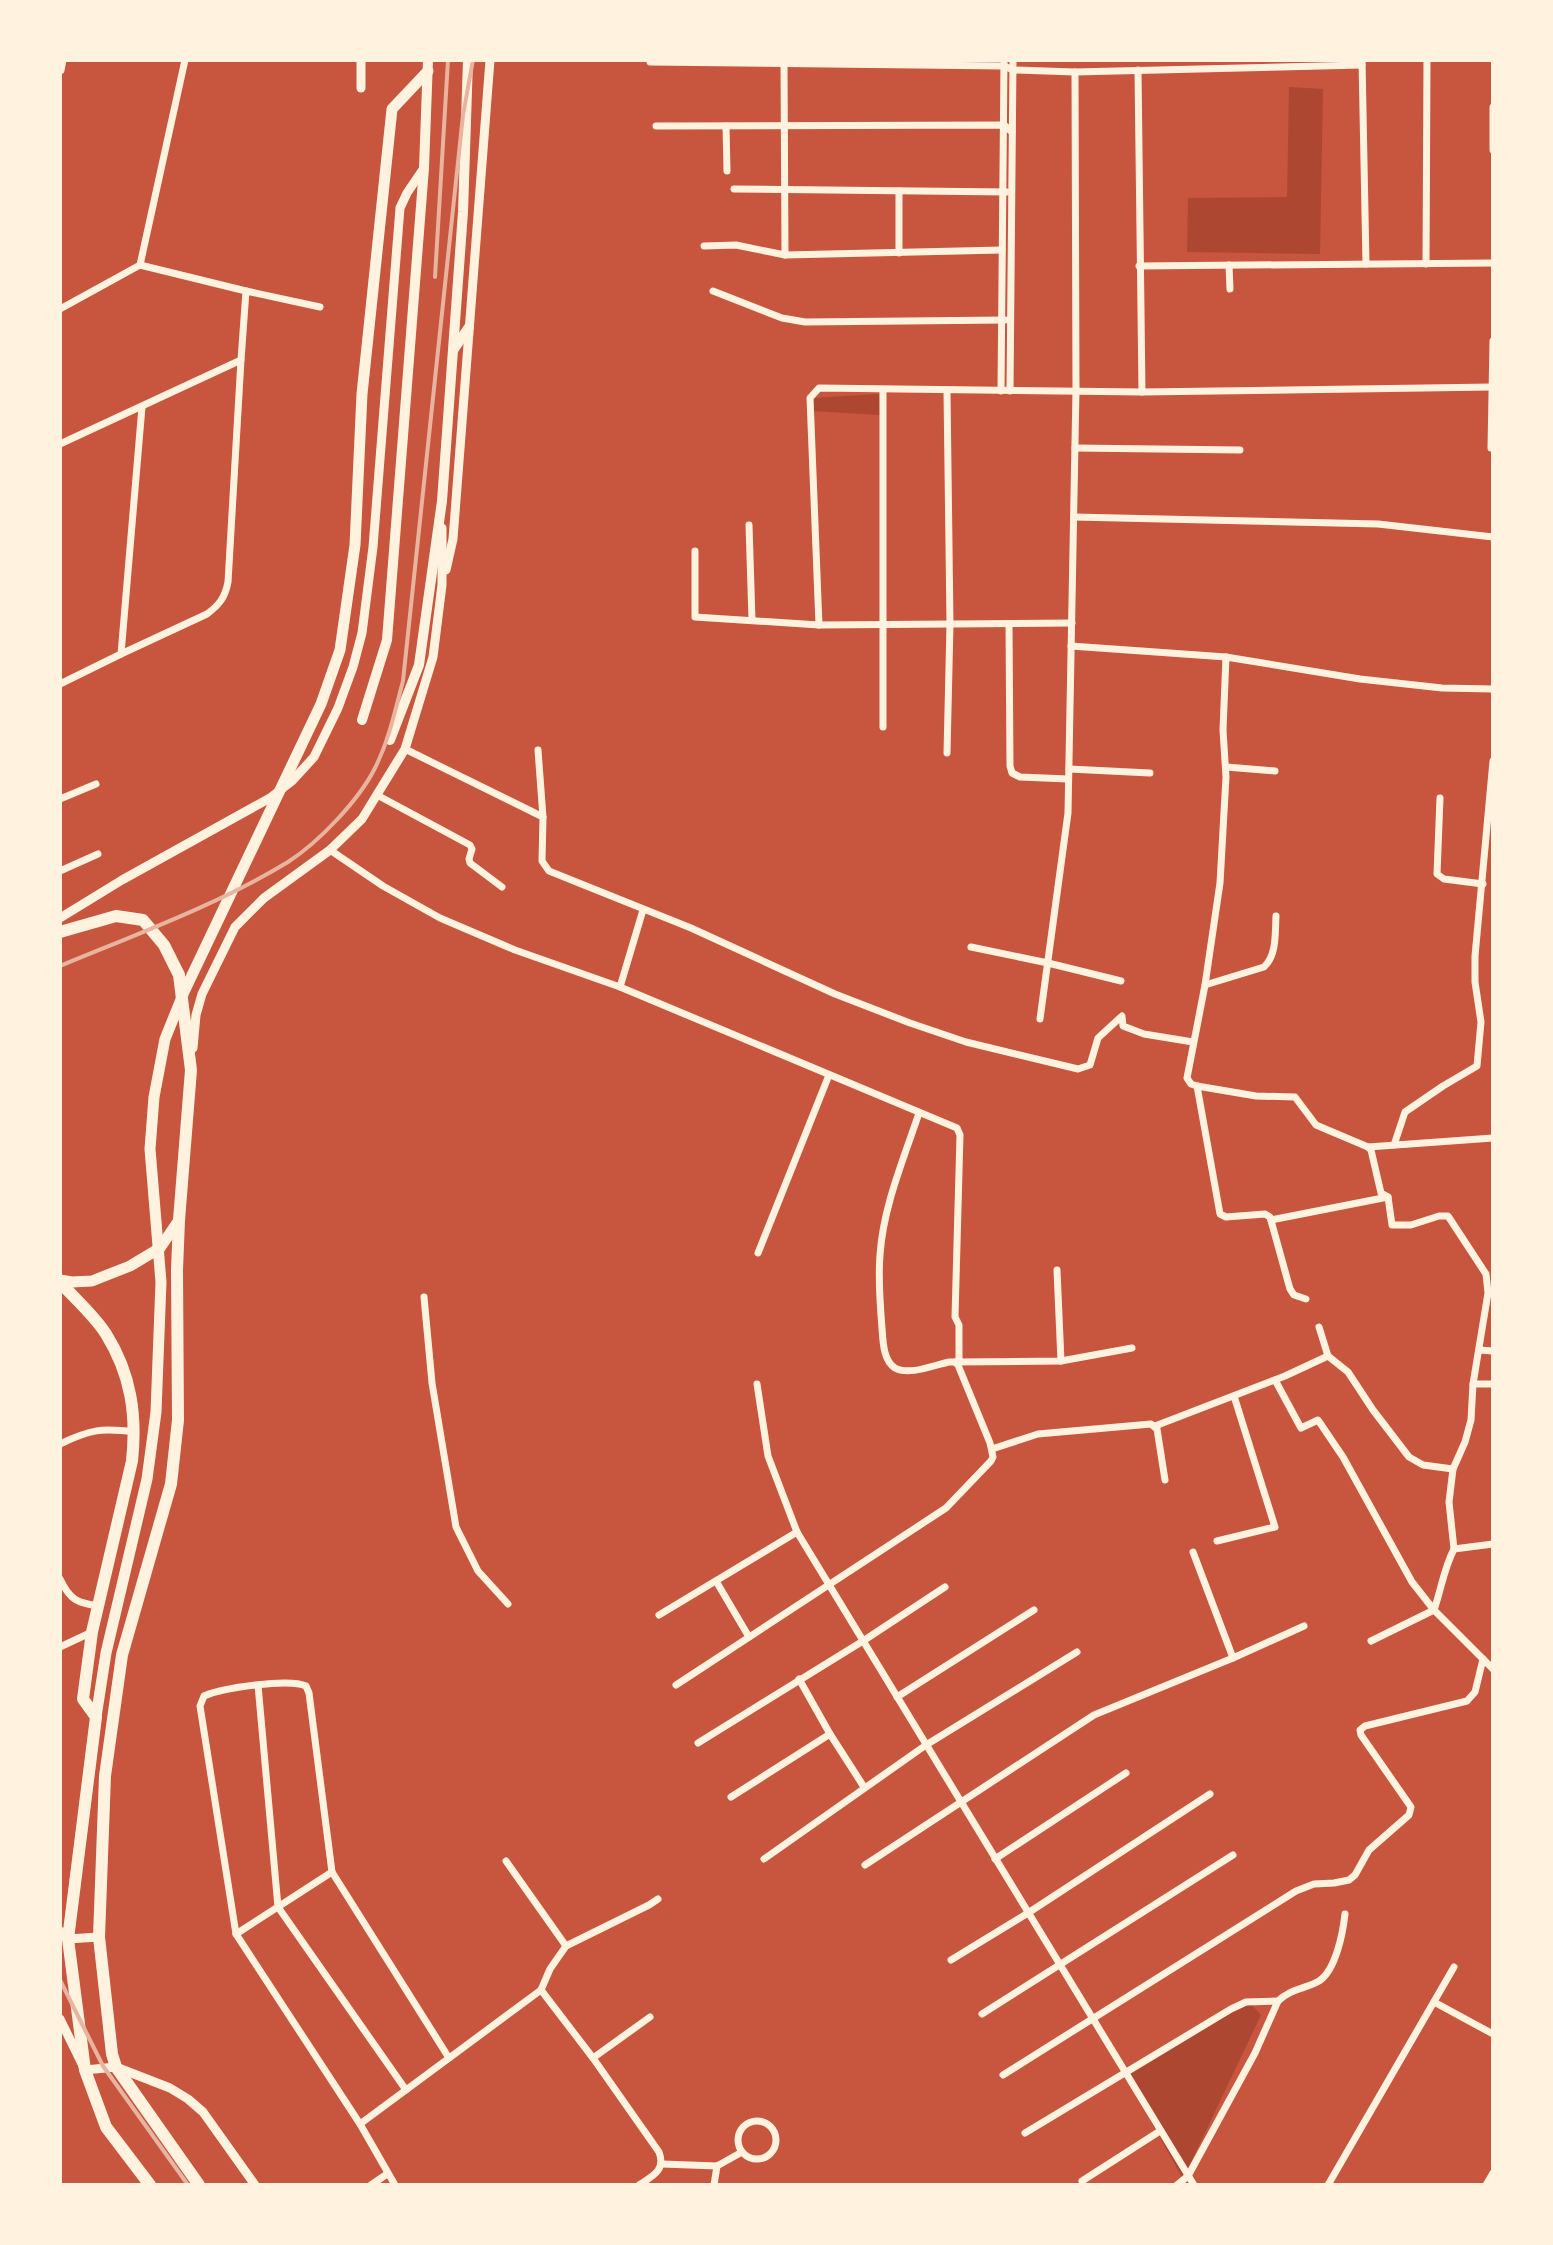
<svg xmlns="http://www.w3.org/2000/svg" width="1553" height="2245" viewBox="0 0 1553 2245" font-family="'Open Sans',sans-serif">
	<rect width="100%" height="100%" fill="#c8553d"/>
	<!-- green -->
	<g fill="#ae4732">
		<path d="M1289,87l34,2 -3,165 -133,-2 1,-54 99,-1z"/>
		<path d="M879,394l1,21 -68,-4 -1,-13z"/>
		<path d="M1249,2002l12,13 -78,164 -57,-102z"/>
	</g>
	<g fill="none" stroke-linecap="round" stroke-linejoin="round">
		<!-- minor -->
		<g stroke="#fff3e0" stroke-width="7">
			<path d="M1362,60l4,204"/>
			<path d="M650,62l354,4 9,4 62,2 287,-7"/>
			<path d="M784,63l1,192"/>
			<path d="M1138,70l4,322"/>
			<path d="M1493,107v43"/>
			<path d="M656,126l348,-1 8,7"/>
			<path d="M726,126l1,45"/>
			<path d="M734,189l273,3"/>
			<path d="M899,191v62"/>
			<path d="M704,246l32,-1 49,10 217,-5"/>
			<path d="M1426,264l1,-204"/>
			<path d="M140,265l45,-205"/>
			<path d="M1229,265l1,24"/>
			<path d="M1139,266l354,-3"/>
			<path d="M246,291l74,16"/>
			<path d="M713,291l69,27 23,4 200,-2"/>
			<path d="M60,309l80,-44 106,26 -5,69 -181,84"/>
			<path d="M1001,391l3,-331"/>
			<path d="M1010,391l3,-331"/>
			<path d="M142,407l-21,247 86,-40c12,-9 18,-16 21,-32l13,-222"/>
			<path d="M1075,448l165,2"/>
			<path d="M1491,448l2,-107"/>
			<path d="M1074,517l304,7 115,13"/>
			<path d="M749,525l3,95"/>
			<path d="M695,551v66l124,8 253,-2"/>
			<path d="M1009,624l1,142 2,7 8,4 48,2"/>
			<path d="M819,625l-9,-227 9,-10 323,4 350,-5"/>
			<path d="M1071,646l155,11 134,22 82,9 51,1"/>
			<path d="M1226,657l-3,73 3,47 -6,106 -15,102 -18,93 4,6 6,2 59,10 39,1 21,28 52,22 3,3 10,43 7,4 4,28h19l28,-9h9l38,58 2,19 -15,91 -2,36 -6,22 -12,27 -4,33 5,47"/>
			<path d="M60,684l61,-30"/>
			<path d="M883,727v-337"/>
			<path d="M405,749l138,68 -1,44 7,10 142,57 144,66 75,29 56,19 112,27 12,-4 8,-27 24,-22 1,10 21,8 49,8"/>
			<path d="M538,750l5,67"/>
			<path d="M947,753l3,-129 -3,-233"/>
			<path d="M1226,767l49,4"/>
			<path d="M1069,769l81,4"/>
			<path d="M377,795l93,50 2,4 -3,10 1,4 32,24"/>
			<path d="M1440,798l-3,76 7,5 39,5"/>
			<path d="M60,799l36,-15"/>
			<path d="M330,850l53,36 57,32 75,32 105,37 337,141 3,7 -5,182 4,8v37"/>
			<path d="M60,871l38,-17"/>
			<path d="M971,947l77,16 73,18"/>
			<path d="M1205,985l59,-18c13,-12 11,-34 12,-51"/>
			<path d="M620,987l23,-77"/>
			<path d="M1040,1019l28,-206 8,-423 -1,-318"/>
			<path d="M1197,1086l23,128 6,3 39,-3 5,3 20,72 4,6 12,4"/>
			<path d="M1394,1145l11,-33 38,-26 34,-20 4,-44 -6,-40v-26l18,-195"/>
			<path d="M1368,1147l125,-9"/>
			<path d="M1271,1220l117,-23"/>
			<path d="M758,1253l71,-178"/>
			<path d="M1057,1270l4,91"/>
			<path d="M424,1297l8,86 24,144 22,44 30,33"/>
			<path d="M1319,1327l9,29 20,16 25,38 36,47 14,8 30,4"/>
			<path d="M1479,1350l14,1"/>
			<path d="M955,1362l106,-1 71,-13"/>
			<path d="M1275,1380l26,48 17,-8 25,37 69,125 22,28 59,59"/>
			<path d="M757,1384l11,72 29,76 397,653"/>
			<path d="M1473,1384h20"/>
			<path d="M1155,1426l130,-50 43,-20"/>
			<path d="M60,1444c31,-15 42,-16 75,-12"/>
			<path d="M992,1449l46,-15 113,-10 6,5 8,51"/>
			<path d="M1217,1541l58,-14 -41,-131"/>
			<path d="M60,1579c10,21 17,24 39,27"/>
			<path d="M716,1581l33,56"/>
			<path d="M659,1615l138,-83"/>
			<path d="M1371,1641l63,-31c7,-20 10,-42 20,-61l39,-5"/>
			<path d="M60,1647l32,-15"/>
			<path d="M1233,1658l71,-32"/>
			<path d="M799,1679l31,55 34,53"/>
			<path d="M258,1685l20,222 128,183"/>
			<path d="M676,1685l270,-177 45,-47 2,-4 -3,-14 -32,-78 -3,-3h-6c-15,3 -40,14 -54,6 -12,-8 -12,-27 -13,-40 -2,-24 -4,-49 -2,-73 3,-48 24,-97 39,-142"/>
			<path d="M897,1697l137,-87"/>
			<path d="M698,1743l165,-102 82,-54"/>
			<path d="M731,1797l99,-63"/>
			<path d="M764,1859l162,-114 151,-93"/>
			<path d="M995,1859l131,-86"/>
			<path d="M506,1861l60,85"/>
			<path d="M865,1865l229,-150 139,-57 -40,-106"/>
			<path d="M236,1934l96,-62"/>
			<path d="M951,1960l77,-47 182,-119"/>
			<path d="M541,1990l52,68 66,94c7,18 -6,24 -20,33"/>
			<path d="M1434,2002l59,32"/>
			<path d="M982,2014l251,-159"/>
			<path d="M593,2058l57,-41"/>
			<path d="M1003,2075l293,-184 18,-7 20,-1 15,-3 6,-5 14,-25 40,-35 2,-8 -50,-72 -1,-5 5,-4 102,-25 8,-9 8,-33"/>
			<circle cx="757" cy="2140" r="19"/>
			<path d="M360,2124l181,-134 9,-21 16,-23 83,-41 9,-6"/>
			<path d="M1025,2133l206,-124 15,-7 32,-1"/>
			<path d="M662,2164l55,2 25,-14"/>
			<path d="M1082,2181l78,-50"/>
			<path d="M371,2185l16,-11"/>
			<path d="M395,2185l-35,-61 -124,-190 -36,-228 4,-10c18,-8 85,-18 102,-10l3,7 23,179 117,186"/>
			<path d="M714,2185l3,-19"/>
			<path d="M1177,2185l11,-9 67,-123 23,-52c12,-12 27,-12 41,-20 17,-11 24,-49 26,-67"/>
			<path d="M1328,2185l126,-218"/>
			<path d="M1486,2185l7,-12"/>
		</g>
		<!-- tertiary -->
		<g stroke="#fff3e0" stroke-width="9">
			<path d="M60,70l2,-10"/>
			<path d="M361,88v-28"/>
			<path d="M446,570l7,-31 37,-479"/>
			<path d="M60,918l62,-38 148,-82 22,-17 22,-24 24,-49 15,-41 9,-34 11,-86 27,-339 7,-15 17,-25"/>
			<path d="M193,1048l3,-33 6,-21 33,-67 29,-29 66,-48 32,-31 43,-70 28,-92 9,-72v-57"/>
			<path d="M60,1931l8,8 31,-2"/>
			<path d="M60,2019l25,51 31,-3 54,21 18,11 15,13 52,73"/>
		</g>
		<!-- secondary -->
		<g stroke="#fff3e0" stroke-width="10">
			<path d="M454,349l15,-22"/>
			<path d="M362,720l25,-80 37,-472 4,-108"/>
			<path d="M390,740l29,-75 23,-164 21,-289 5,-152"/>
		</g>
		<!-- primary -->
		<g stroke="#fff3e0" stroke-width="11">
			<path d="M60,1280l12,2 20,-1 38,-15 30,-18 19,-28"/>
			<path d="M96,1717l10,-64 41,-174 9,-67 5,-130 -11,-133 4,-52 11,-58 19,-47 137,-288 19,-54 15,-105 7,-151 30,-285 36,-38"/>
		</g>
		<!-- trunk -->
		<g stroke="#fff3e0" stroke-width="12">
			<path d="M60,932l56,-16 27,4 21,25 15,30 12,95 -12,150 -2,50 1,150 -7,64 -49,171 -17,121 -6,161 13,117 4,13 83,118"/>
			<path d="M60,1282c15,17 34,33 46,52 25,40 31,81 26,127l-40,171 -9,67 13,18 -28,222 17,131 21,57 44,58"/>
		</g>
		<!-- rail -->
		<g stroke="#e9b49f" stroke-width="4">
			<path d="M435,277l13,-217"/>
			<path d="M60,966c77,-32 157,-61 228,-104 31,-20 71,-62 87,-94 14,-28 20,-57 28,-87l60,-566 10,-55"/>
			<path d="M60,1980l43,86 85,119"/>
		</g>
	</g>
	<!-- border -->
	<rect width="1553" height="2245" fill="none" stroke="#fff3e0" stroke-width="124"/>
</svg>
